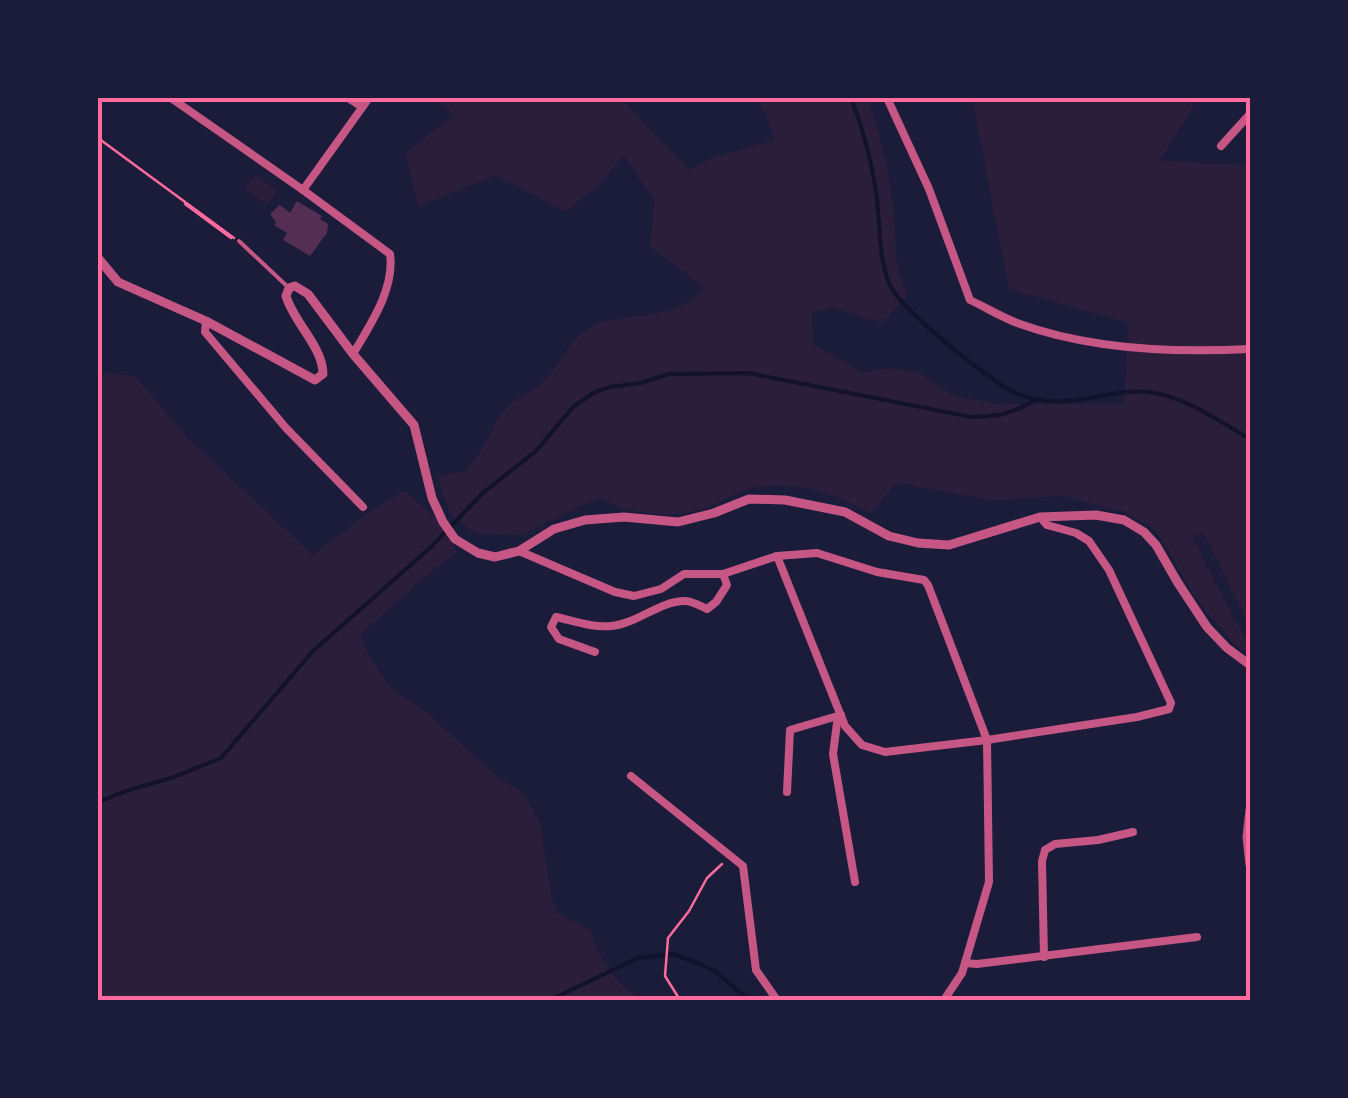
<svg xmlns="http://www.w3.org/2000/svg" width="1348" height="1098" viewBox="0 0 1348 1098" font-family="Overpass,sans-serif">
	<rect width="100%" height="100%" fill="#1b1b3a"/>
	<!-- green -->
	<g fill="#2a1e3b">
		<path d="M434,98h195l-5,4 66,68 22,-12 62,-18 -4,-17 -13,-25h111c11,35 20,69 25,106 4,29 -1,65 15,91l-26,28 -47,-15 -23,4 1,32 49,28 30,-4 28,5 32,22 45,9h127l5,-81 -120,-34 -37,-191h227l-39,62 90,6v461l-47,-95 -11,4 42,83 16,25v12l-18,-14 -38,-46 -29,-52 -12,-16 -29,-16 -61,-16 -71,4 -96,-17 -25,30c-15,-6 -28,-14 -43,-19 -22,-8 -54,-11 -76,-6 -15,4 -34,16 -50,21 -37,12 -72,4 -105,-11l-76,37 -44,-1 -26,-18 -14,-40 28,-5c8,-10 16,-20 22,-31 5,-9 9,-20 15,-27 13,-17 35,-22 48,-38 13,-16 21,-37 39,-47 36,-19 83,-3 115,-40l-54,-42 4,-46 -30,-45 -24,29 -35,28 -69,-37 -78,32 -12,-55 48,-37z"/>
		<path d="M255,175l23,16 -11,14 -23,-16z"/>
		<path d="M98,372l37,4 53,62 125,117 59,-45 32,-19 33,27 20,34 -30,23 -67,60 9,21 21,31 34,23 77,70 16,8 9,9 14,26 12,77 6,14 32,16c11,30 26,60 59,70h-551z"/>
	</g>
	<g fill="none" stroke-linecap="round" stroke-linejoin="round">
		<!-- stream -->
		<g stroke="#12122b" stroke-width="4">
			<path d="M851,98c11,28 19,57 24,87 6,32 2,68 14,98 9,25 98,95 124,109 15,7 36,10 52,9 30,-1 60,-14 91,-8 35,7 64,29 94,46"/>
			<path d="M98,802l31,-12 45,-13 47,-19 92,-107 118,-104 53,-55 52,-41 37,-44 22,-15 15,-5 31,-4 28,-9 79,-1 223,44c28,0 42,-4 66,-18"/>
			<path d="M550,1000l88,-42 35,-4 28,10 16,9 32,27"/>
		</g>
	</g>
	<!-- building -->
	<path fill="#542f53" d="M297,201l25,15 -2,3 8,5 -1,9 -17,23 -27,-16 4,-7 -13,-8 2,-3 -6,-8 10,-9 10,8z"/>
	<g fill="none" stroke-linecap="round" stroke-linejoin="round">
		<!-- path -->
		<g stroke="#ff6b9d" stroke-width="2.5">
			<path d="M98,138l136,100"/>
			<path d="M185,204l46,34"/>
			<path d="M680,1000l-15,-24 3,-38 21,-27 18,-33 15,-14"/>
		</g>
		<!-- service -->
		<path stroke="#c65784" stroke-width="4" d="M239,241l50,47"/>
		<!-- minor -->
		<g stroke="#c65784" stroke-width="8">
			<path d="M171,98l132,92 87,64c5,35 -20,71 -37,100"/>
			<path d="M348,98l14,9"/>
			<path d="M887,98l42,91 41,111c17,8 33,18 50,24 72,26 154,29 230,25"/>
			<path d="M1221,146l29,-32"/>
			<path d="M303,190l66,-92"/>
			<path d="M206,321l-1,11 81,96 77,79"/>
			<path d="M519,551l96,41 19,4 27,-7 23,-15h39l4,11 -11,17 -9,7c-7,-3 -15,-8 -22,-8 -26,0 -48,23 -74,25 -18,2 -37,-5 -55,-9l-5,10 8,12 36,13"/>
			<path d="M777,556l40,-3 60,19 47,8 4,5 59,155 2,142 -27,91 -18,27"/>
			<path d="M723,574l54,-18 68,170 17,19 23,7 102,-12 150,-23 32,-8 2,-6 -62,-133 -20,-29 -13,-8 -29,-8 -7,-8"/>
			<path d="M841,715l-4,8 -4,31 22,128"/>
			<path d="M631,776l112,90 13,104 21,30"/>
			<path d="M787,792l3,-62 51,-15"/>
			<path d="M1044,957l-2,-96 3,-11 10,-6 43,-4 35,-8"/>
			<path d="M965,963l12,1 220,-27"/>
		</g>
		<!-- tertiary -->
		<g stroke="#c65784" stroke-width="9">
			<path d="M98,258l20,24 88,39 109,59 8,-6c0,-27 -29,-51 -37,-78l3,-8 6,-2 13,8 45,60 61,71 18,73 11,24 12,17 23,14 17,4 24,-6 35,-22 31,-9 39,-3 54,5 36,-9 35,-14 36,1 60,12 44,24 29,7 31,2 91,-28 56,-2 28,5 20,12 12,13 22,38 29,44 20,21 23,17"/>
			<path d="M1250,810l-3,27 3,28"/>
		</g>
	</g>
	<!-- border -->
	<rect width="1348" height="1098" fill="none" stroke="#1b1b3a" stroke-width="200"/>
	<rect x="100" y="100" width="1148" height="898" fill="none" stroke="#ff6b9d" stroke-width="4"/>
</svg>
